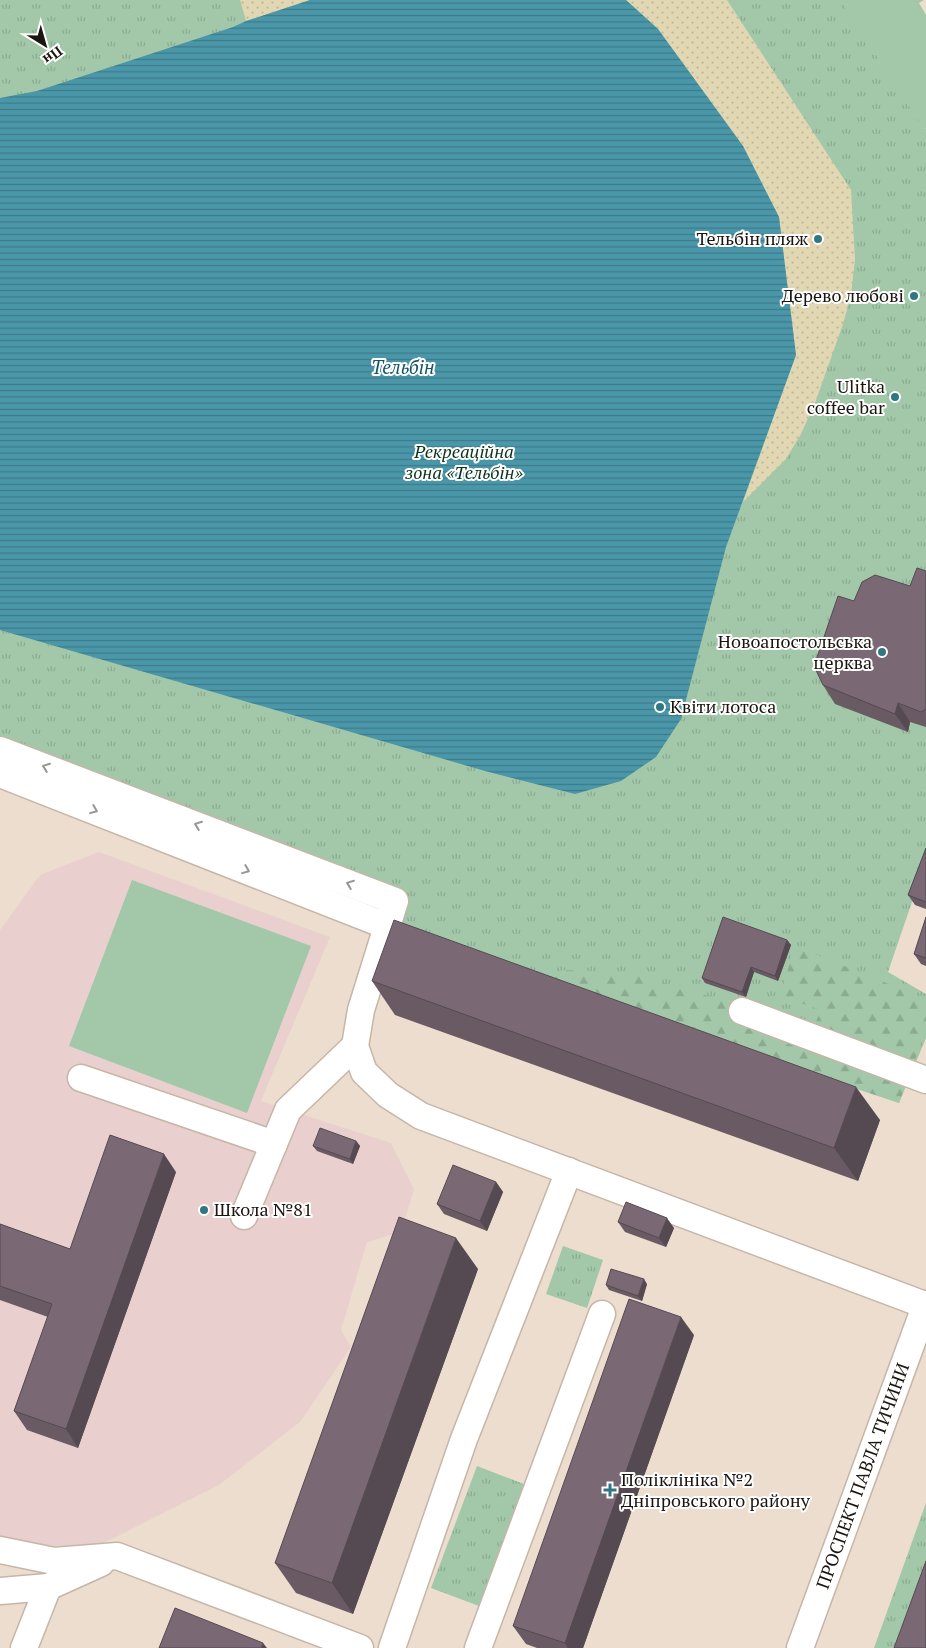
<svg xmlns="http://www.w3.org/2000/svg" width="926" height="1648" viewBox="0 0 926 1648" font-family="'PT Serif',serif">
	<defs>
		<pattern id="grass-tufts" width="24" height="20" patternUnits="userSpaceOnUse" patternTransform="scale(1.25)"><rect width="24" height="20" fill="#a2c8a9"/><path d="M3 7l-1-3M5 7V3M7 7l1-3M15 17l-1-3M17 17v-4M19 17l1-3" fill="none" stroke="#8bab90"/></pattern>
		<pattern id="forest-firs" width="22" height="20" patternUnits="userSpaceOnUse" patternTransform="scale(1.25)"><rect width="22" height="20" fill="#a2c8a9"/><path d="M5 1l3.5 6h-7zM16 11l3.5 6h-7z" fill="#8bab90"/></pattern>
		<pattern id="sand-dots" width="8" height="8" patternUnits="userSpaceOnUse" patternTransform="scale(1.25)"><rect width="8" height="8" fill="#e1d7b2"/><path d="M2 2h.1M6 6h.1" fill="none" stroke="#c0b898" stroke-width="1.8" stroke-linecap="round"/></pattern>
		<pattern id="water-rules" width="6" height="5" patternUnits="userSpaceOnUse" patternTransform="scale(1.25)"><rect width="6" height="5" fill="#4a97a9"/><path d="M0 2.5h6" fill="none" stroke="#3d7a88"/></pattern>
	</defs>
	<rect width="100%" height="100%" fill="#edddce"/>
	<!-- education -->
	<path fill="#eacfcf" d="M99,852l231,85 -69,164 130,42 23,46 -13,43 -34,10 -26,88 10,17 -51,75 -81,63 -137,69 -82,-18v-606l40,-55z"/>
	<!-- grass -->
	<g fill="url(#grass-tufts)">
		<path d="M0,0h845l79,129 2,-1v733l-38,111 38,22v44l-27,65 -899,-318z"/>
		<path d="M563,1246l40,14 -16,48 -41,-14z"/>
		<path d="M477,1466l47,18 -45,122 -48,-18z"/>
		<path d="M926,1503v145h-52z"/>
	</g>
	<!-- forest -->
	<path fill="url(#forest-firs)" d="M795,946l131,53v31l-27,73 -365,-121 28,-12 68,3 144,42 38,16 9,-21 -41,-14z"/>
	<!-- sand -->
	<g fill="url(#sand-dots)">
		<path d="M240,0h70l-64,21z"/>
		<path d="M626,0h101l124,190 4,69 -4,36 -8,29 -28,79 -14,31 -15,25 -43,43 53,-147 -17,-138 -36,-71 -85,-117z"/>
	</g>
	<!-- garden -->
	<g fill="#a2c8a9">
		<path d="M840,0h84l-5,3 7,12v113l-2,1z"/>
		<path d="M132,880l179,66 -64,167 -178,-67z"/>
	</g>
	<!-- water -->
	<path fill="url(#water-rules)" d="M310,0h316l32,29 85,117 36,71 17,138 -70,192 -45,172 -25,38 -35,24 -46,13 -90,-23 -485,-141v-532l37,-7 196,-64 13,-6z"/>
	<g fill="none" stroke-linecap="round" stroke-linejoin="round">
		<!-- minor casing -->
		<g stroke="#c5b6a7" stroke-width="29">
			<g id="minor">
				<path d="M0,750l395,151 -34,109 -6,36 9,26 24,23 33,21 504,189"/>
				<path d="M0,774l387,152"/>
				<path d="M742,1011l184,69"/>
				<path d="M81,1078l193,66"/>
				<path d="M244,1216l44,-106 67,-64"/>
				<path d="M0,1550l54,11 63,-5 243,92"/>
				<path d="M0,1591l48,-4"/>
				<path d="M24,1648l24,-61 53,-24"/>
				<path d="M392,1648l72,-209 105,-268"/>
				<path d="M478,1648l124,-334"/>
				<path d="M800,1648l126,-344"/>
			</g>
		</g>
		<!-- minor -->
		<use href="#minor" stroke="#fff" stroke-width="26"/>
	</g>
	<!-- wall -->
	<g fill="#695a64">
		<path d="M926,571v156l-16,-5 -2,10 -73,-28 -12,-19 31,-84 56,-15z"/>
		<path d="M926,848v61l-11,-4 -7,-10z"/>
		<path d="M926,917v49l-5,-2 -7,-10z"/>
		<path d="M787,940l4,5 -13,36 -24,-9 -8,25 -41,-14 -3,-5z"/>
		<path d="M372,981l508,139 -22,61 -463,-166z"/>
		<path d="M356,1141l4,5 -7,18 -36,-13 -4,-5z"/>
		<path d="M176,1172l-98,276 -51,-18 -13,-19 34,-94 -48,-17v-76l70,25z"/>
		<path d="M496,1182l7,10 -16,39 -43,-17 -7,-10z"/>
		<path d="M618,1222l56,6 -8,19 -41,-15z"/>
		<path d="M478,1269l-125,345 -57,-21 -21,-30z"/>
		<path d="M647,1284l-5,17 -33,-11 -3,-5z"/>
		<path d="M694,1335l-111,313h-46l-11,-4 -13,-18z"/>
	</g>
	<!-- shaded-wall -->
	<g fill="#554a51">
		<path d="M898,703l12,19 -2,10 -13,-18z"/>
		<path d="M787,940l4,5 -13,36 -3,-5z"/>
		<path d="M751,967l3,5 -8,25 -4,-5z"/>
		<path d="M856,1087l24,33 -22,61 -24,-33z"/>
		<path d="M356,1141l4,5 -7,18 -3,-5z"/>
		<path d="M164,1154l12,18 -98,276 -12,-19z"/>
		<path d="M496,1182l7,10 -16,39 -7,-10z"/>
		<path d="M667,1218l7,10 -8,19 -7,-9z"/>
		<path d="M456,1238l22,31 -125,345 -21,-31z"/>
		<path d="M644,1279l3,5 -5,17 -4,-5z"/>
		<path d="M681,1317l13,18 -111,313h-15l-3,-5z"/>
		<path d="M263,1643l4,5h-6z"/>
	</g>
	<!-- building -->
	<g fill="#7a6974" stroke="#554a51">
		<path d="M917,568l9,3v138l-5,3 -23,-9 -3,11 -72,-29 -9,-19 24,-70 16,5 8,-19 13,-7 35,11z"/>
		<path d="M926,848v54l-18,-7z"/>
		<path d="M723,917l64,23 -12,36 -24,-9 -9,25 -40,-14z"/>
		<path d="M926,917v41l-12,-4z"/>
		<path d="M394,920l462,167 -22,61 -462,-167z"/>
		<path d="M320,1128l36,13 -6,18 -37,-13z"/>
		<path d="M110,1135l54,19 -98,275 -52,-18 38,-107 -52,-18v-62l70,25z"/>
		<path d="M453,1165l43,17 -16,39 -43,-17z"/>
		<path d="M626,1202l41,16 -8,20 -41,-16z"/>
		<path d="M399,1217l57,21 -124,345 -57,-20z"/>
		<path d="M611,1269l33,10 -6,17 -32,-11z"/>
		<path d="M629,1299l52,18 -116,326 -52,-17z"/>
		<path d="M926,1561v87h-32z"/>
		<path d="M175,1608l88,35 -2,5h-102z"/>
	</g>
	<!-- one-way arrows -->
	<defs><path id="oneway-chevron" d="M-2-3.5L2.5 0L-2 3.5" fill="none" stroke-width="1.6" stroke-linecap="round" stroke-linejoin="round" transform="scale(1.25)"/></defs>
	<g stroke="#989693">
		<use href="#oneway-chevron" transform="translate(46 767) rotate(-159)"/>
		<use href="#oneway-chevron" transform="translate(94 810) rotate(22)"/>
		<use href="#oneway-chevron" transform="translate(198 825) rotate(-159)"/>
		<use href="#oneway-chevron" transform="translate(246 870) rotate(22)"/>
		<use href="#oneway-chevron" transform="translate(350 884) rotate(-159)"/>
	</g>
	<!-- markers -->
	<g fill="#2f787f" stroke="#fff" stroke-width="2">
		<circle cx="818" cy="239" r="5"/>
		<circle cx="914" cy="296" r="5"/>
		<circle cx="895" cy="397" r="5"/>
		<circle cx="882" cy="652" r="5"/>
		<circle cx="660" cy="707" r="5"/>
		<circle cx="204" cy="1210" r="5"/>
		<path d="M607.5 1482.5h5v5h5v5h-5v5h-5v-5h-5v-5h5z"/>
	</g>
	<g text-anchor="middle" stroke-width="4" stroke-linejoin="round" paint-order="stroke">
		<!-- poi labels -->
		<g font-size="18" fill="#1b1510" stroke="#fff" text-anchor="end">
			<text x="808" y="245">Тельбін пляж</text>
			<text x="904" y="302">Дерево любові</text>
			<text x="885" y="393">Ulitka<tspan x="885" dy="21">coffee bar</tspan></text>
			<text x="872" y="648">Новоапостольська<tspan x="872" dy="21">церква</tspan></text>
			<text x="670" y="713" text-anchor="start">Квіти лотоса</text>
			<text x="214" y="1216" text-anchor="start">Школа №81</text>
			<text x="621" y="1486" text-anchor="start">Поліклініка №2<tspan x="621" dy="21">Дніпровського району</tspan></text>
		</g>
		<!-- park labels -->
		<g font-size="18" font-style="italic" fill="#0c3318" stroke="#fff">
			<text x="464" y="458">Рекреаційна<tspan x="464" dy="21">зона «Тельбін»</tspan></text>
		</g>
		<!-- street labels -->
		<g font-size="18" fill="#1b1510" stroke="#fff">
			<text transform="translate(863 1476) rotate(-70)" y="6">ПРОСПЕКТ ПАВЛА ТИЧИНИ</text>
		</g>
		<!-- water labels -->
		<g font-size="19" font-style="italic" fill="#155663" stroke="#fff">
			<text x="403" y="374">Тельбін</text>
		</g>
	</g>
	<!-- north arrow -->
	<g transform="translate(45 45) rotate(143)" stroke="#ffffff" stroke-width="4" paint-order="stroke">
	<path d="M0-4L9 19L0 12L-9 19Z" fill="#1b1510"/>
	<text y="-8" font-size="14" font-weight="bold" text-anchor="middle" fill="#1b1510">Пн</text>
	</g>
</svg>
